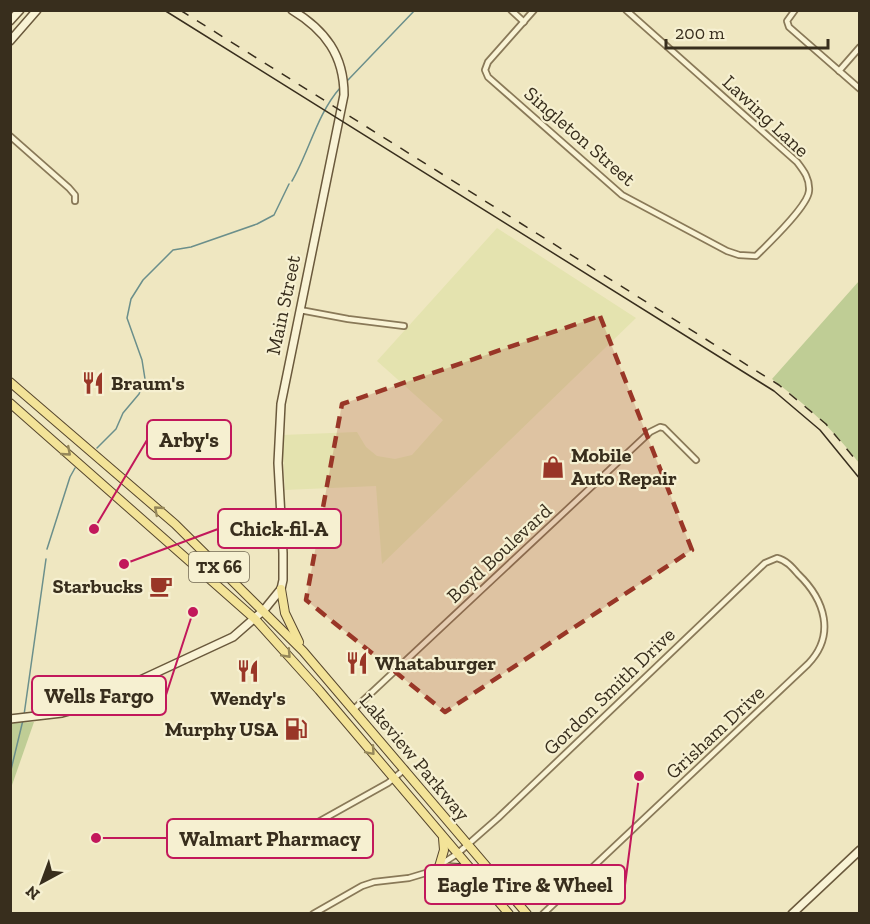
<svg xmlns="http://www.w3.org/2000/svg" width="870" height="924" viewBox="0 0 870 924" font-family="'Zilla Slab',serif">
	<rect width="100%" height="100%" fill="#efe7c1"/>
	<!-- farmland -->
	<path fill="#e4e3af" d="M497,228l139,90 -254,246 -6,-78 -91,4 -3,-55 75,-3 9,15 11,9 18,3 17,-4 31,-35 -66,-59z"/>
	<!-- green -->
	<g fill="#bfcd95">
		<path d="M859,281v182c-25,-33 -54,-59 -87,-84z"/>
		<path d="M34,722l-23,66v-65z"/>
	</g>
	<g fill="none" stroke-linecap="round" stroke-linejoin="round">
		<!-- stream -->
		<g stroke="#6b8f8b" stroke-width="1.5">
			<path d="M348,80l67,-70"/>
			<path d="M292,181c17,-29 25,-67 48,-93"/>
			<path d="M97,448l19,-19 7,-16 16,-19 6,-15 -3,-19 -15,-42 4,-19 12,-19 30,-30 18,-3 66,-23 17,-9 15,-31"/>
			<path d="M47,549l23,-72 5,-9"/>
			<path d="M24,715l22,-156"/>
			<path d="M10,774l13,-54"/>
		</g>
		<!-- street casing -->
		<g stroke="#897958" stroke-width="8">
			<g id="street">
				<path d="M511,10l13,12"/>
				<path d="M534,10l-46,52 -3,8 3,7 134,118 105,56 12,4 17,1c12,-12 52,-50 53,-65 1,-12 -5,-20 -12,-29l-171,-152"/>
				<path d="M795,10l-8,11 2,6 71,62"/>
				<path d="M839,71l21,-24"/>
				<path d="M10,136l59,52 6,7v6"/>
				<path d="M300,310l48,9 56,7"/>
				<path d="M353,710l297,-278 10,-5 4,1 32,32"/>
				<path d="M244,848l26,-2 16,-6 102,-57 17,-14"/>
				<path d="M313,914l49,-28 12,-4 35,-4 20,-6 28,-18 41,-36 267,-255 12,-5c9,2 15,9 21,16 27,26 38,61 10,90l-265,250"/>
			</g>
		</g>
		<!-- secondary casing -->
		<g stroke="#6a593c" stroke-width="10">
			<g id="secondary">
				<path d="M10,21l10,-11"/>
				<path d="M10,41l27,-31"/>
				<path d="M10,719l52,-6 18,-5 153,-71 31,-27 17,-21 2,-9v-27l-5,-90 3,-59 63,-309c0,-40 -19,-65 -52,-85"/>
				<path d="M792,914l68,-64"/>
			</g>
		</g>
		<!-- primary casing -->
		<g stroke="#56462d" stroke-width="10">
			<g id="primary">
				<path d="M10,382l165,142 128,127 224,263"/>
				<path d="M10,403l245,216 64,71 190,224"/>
				<path d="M281,589l4,24 14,29"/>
				<path d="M443,838l1,12 -5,17 20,1 12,3"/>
			</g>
		</g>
		<!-- street -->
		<use href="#street" stroke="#f9f3d5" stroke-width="4.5"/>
		<!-- secondary -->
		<use href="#secondary" stroke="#f9f3d5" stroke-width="7"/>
		<!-- primary -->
		<use href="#primary" stroke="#f3e398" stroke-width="8"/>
		<!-- tram -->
		<path stroke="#382e1d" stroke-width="1.5" d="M164,10l610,381 46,39 40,49"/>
		<!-- rail -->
		<path stroke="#382e1d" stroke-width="1.5" stroke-dasharray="10 10" stroke-linecap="butt" d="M180,10l599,375 47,39 34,41"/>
	</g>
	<!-- one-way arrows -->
	<defs><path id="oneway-chevron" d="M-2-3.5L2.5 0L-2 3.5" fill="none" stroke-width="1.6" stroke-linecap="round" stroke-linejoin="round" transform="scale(1.5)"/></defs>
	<g stroke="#96885a">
		<use href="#oneway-chevron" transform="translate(67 452) rotate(41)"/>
		<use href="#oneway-chevron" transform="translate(158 510) rotate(-139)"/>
		<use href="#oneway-chevron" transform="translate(287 654) rotate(47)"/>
		<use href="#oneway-chevron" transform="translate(371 751) rotate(49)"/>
	</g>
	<!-- marked area -->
	<path fill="#993627" fill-opacity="0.2" stroke="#993627" stroke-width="4.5" stroke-dasharray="12 8" stroke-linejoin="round" d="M600,316l92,234 -247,162 -139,-112 36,-196z"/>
	<!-- icons -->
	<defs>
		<g id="restaurant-bare" transform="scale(1.8)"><path d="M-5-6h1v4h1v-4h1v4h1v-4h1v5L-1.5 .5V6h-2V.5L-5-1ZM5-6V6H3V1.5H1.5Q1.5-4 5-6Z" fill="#993627" stroke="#f6f0d1" stroke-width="2.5" paint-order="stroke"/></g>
		<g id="shop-bare" transform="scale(1.8)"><path d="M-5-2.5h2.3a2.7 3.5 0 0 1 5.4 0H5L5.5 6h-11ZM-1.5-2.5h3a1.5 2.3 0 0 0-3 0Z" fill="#993627" stroke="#f6f0d1" stroke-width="2.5" paint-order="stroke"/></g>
		<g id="cafe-bare" transform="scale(1.8)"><path d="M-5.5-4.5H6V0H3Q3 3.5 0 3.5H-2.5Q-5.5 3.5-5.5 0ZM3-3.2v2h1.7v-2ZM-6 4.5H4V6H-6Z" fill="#993627" stroke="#f6f0d1" stroke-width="2.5" paint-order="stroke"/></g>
		<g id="fuel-bare" transform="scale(1.8)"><path d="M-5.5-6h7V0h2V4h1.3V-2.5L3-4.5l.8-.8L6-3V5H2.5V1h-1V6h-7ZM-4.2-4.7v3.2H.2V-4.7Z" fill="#993627" stroke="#f6f0d1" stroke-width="2.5" paint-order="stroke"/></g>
	</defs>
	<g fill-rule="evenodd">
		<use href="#restaurant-bare" x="93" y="383"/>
		<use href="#shop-bare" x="553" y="467"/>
		<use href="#cafe-bare" x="161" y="586"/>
		<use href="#restaurant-bare" x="357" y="663"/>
		<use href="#restaurant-bare" x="248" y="671"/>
		<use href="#fuel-bare" x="296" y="729"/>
	</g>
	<g text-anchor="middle" stroke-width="4.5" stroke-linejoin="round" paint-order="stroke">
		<!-- shield labels -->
		<rect fill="#f6f0d1" stroke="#716853" stroke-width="1.5" x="189" y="552" width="60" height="30" rx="4.5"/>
		<g font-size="18" font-weight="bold" fill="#382e1d">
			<text x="219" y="573">TX 66</text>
		</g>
		<!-- street labels -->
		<g font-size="20" fill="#382e1d" stroke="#f6f0d1">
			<text transform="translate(766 116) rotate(43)" y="7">Lawing Lane</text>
			<text transform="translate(580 136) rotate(41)" y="7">Singleton Street</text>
			<text transform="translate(283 305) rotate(-78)" y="7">Main Street</text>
			<text transform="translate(499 553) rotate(-43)" y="7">Boyd Boulevard</text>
			<text transform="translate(609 691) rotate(-44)" y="7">Gordon Smith Drive</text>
			<text transform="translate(715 732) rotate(-43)" y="7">Grisham Drive</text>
			<text transform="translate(415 757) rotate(50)" y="7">Lakeview Parkway</text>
		</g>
		<!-- poi labels -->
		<g font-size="20" font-weight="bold" fill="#382e1d" stroke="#f6f0d1" text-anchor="start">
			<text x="111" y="390">Braum's</text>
			<text x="571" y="462">Mobile<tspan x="571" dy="23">Auto Repair</tspan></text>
			<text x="143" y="593" text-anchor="end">Starbucks</text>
			<text x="375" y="670">Whataburger</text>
			<text x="248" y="705" text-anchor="middle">Wendy's</text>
			<text x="278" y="736" text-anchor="end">Murphy USA</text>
		</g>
	</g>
	<!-- callouts -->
	<path fill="none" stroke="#c2185b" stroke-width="2" d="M94 529L147 440M124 564L218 529M193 612L166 695M96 838L167 838M639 776L625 885"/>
	<g fill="#c2185b" stroke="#f6f0d1" stroke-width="2">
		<circle cx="94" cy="529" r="6"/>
		<circle cx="124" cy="564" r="6"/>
		<circle cx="193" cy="612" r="6"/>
		<circle cx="96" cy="838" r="6"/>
		<circle cx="639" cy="776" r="6"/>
	</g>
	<g fill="#f6f0d1" stroke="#c2185b" stroke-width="2">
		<rect x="147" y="420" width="84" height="39" rx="6"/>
		<rect x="218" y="509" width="123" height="39" rx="6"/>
		<rect x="32" y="676" width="134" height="39" rx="6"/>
		<rect x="167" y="819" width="206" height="39" rx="6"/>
		<rect x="425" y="865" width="200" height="39" rx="6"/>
	</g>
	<g font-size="21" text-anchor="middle" font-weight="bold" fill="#382e1d">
		<text x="189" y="447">Arby's</text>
		<text x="279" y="536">Chick-fil-A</text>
		<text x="99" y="703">Wells Fargo</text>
		<text x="270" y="846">Walmart Pharmacy</text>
		<text x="525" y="892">Eagle Tire &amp; Wheel</text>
	</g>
	<!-- border -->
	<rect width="870" height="924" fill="none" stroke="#382e1d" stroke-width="24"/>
	<!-- north arrow -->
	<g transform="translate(42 882) rotate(221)" stroke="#f6f0d1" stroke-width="4.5" paint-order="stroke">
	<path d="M0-4.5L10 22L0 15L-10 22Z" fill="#382e1d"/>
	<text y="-9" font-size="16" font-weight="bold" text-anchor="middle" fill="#382e1d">N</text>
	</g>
	<!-- scale -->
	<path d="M666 39v9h162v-9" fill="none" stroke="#382e1d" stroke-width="3"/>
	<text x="675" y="39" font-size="18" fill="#382e1d" stroke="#f6f0d1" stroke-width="4.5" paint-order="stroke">200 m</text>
</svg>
